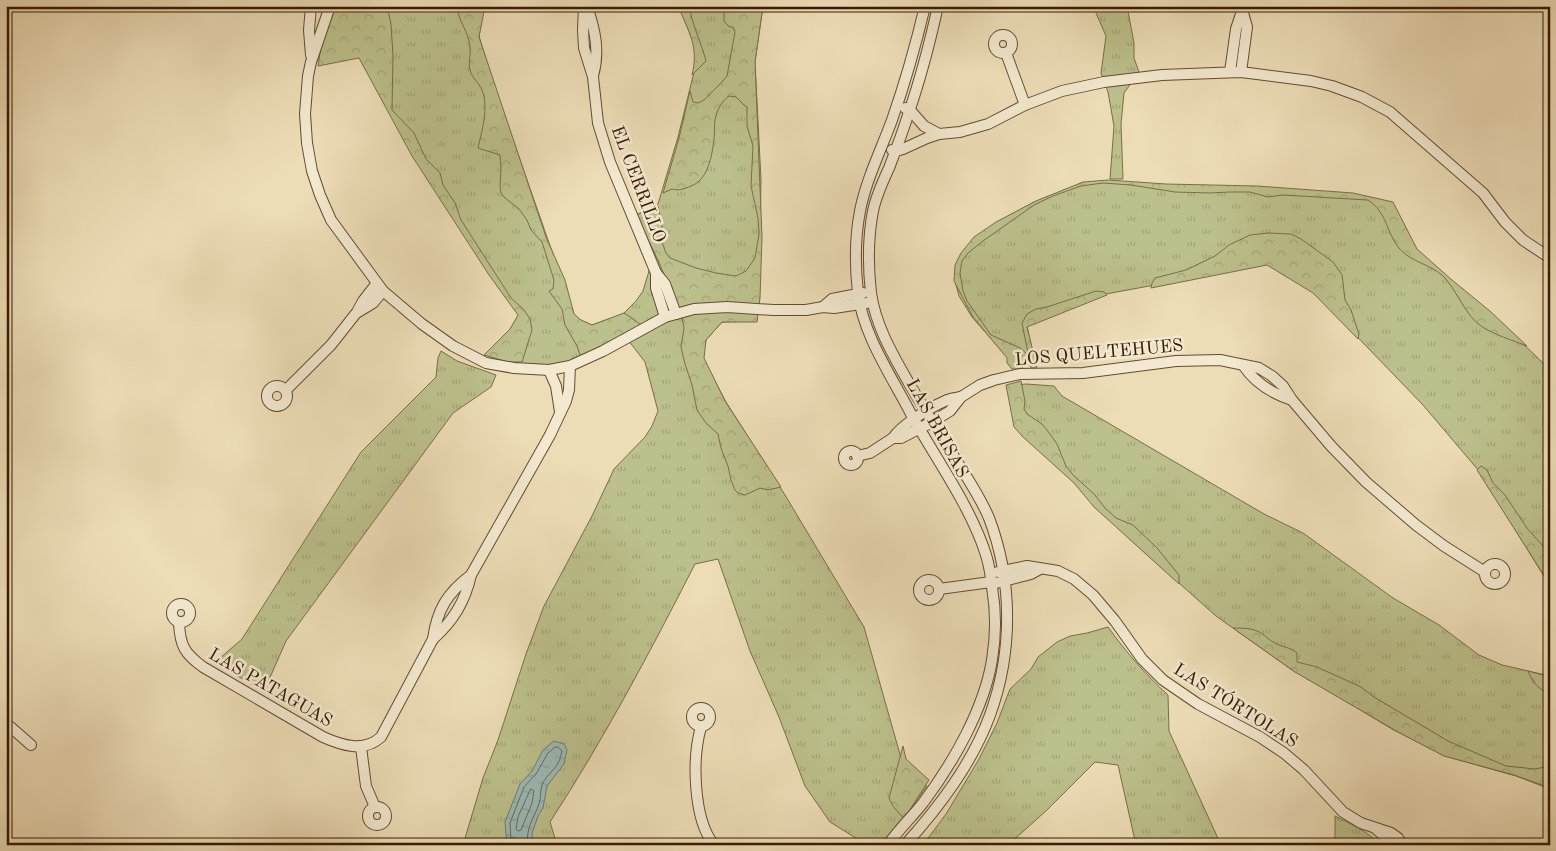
<svg xmlns="http://www.w3.org/2000/svg" width="1556" height="851" viewBox="0 0 1556 851" font-family="'Old Standard TT',serif">
	<defs>
		<pattern id="grass-tufts" width="24" height="20" patternUnits="userSpaceOnUse" patternTransform="scale(1.25)"><rect width="24" height="20" fill="#bcc08c"/><path d="M3 7l-1-3M5 7V3M7 7l1-3M15 17l-1-3M17 17v-4M19 17l1-3" fill="none" stroke="#a2a477"/></pattern>
		<pattern id="forest-crowns" width="20" height="18" patternUnits="userSpaceOnUse" patternTransform="scale(1.25)"><rect width="20" height="18" fill="#bcc08c"/><path d="M2 6a3 3 0 1 1 6 0M12 15a3 3 0 1 1 6 0" fill="none" stroke="#a2a477"/></pattern>
		<pattern id="water-ripples" width="26" height="14" patternUnits="userSpaceOnUse" patternTransform="scale(1.25)"><rect width="26" height="14" fill="#9bbab6"/><path d="M2 4q2-2 4 0t4 0M15 11q2-2 4 0t4 0" fill="none" stroke="#869f9b"/></pattern>
	</defs>
	<rect width="100%" height="100%" fill="#edddb7"/>
	<filter id="stains"><feTurbulence type="fractalNoise" baseFrequency=".004" numOctaves="4"/><feColorMatrix values="0 0 0 0 .2 0 0 0 0 .09 0 0 0 0 .02 0 0 0 .5 -.17"/></filter>
	<radialGradient id="worn" r=".72"><stop offset=".6" stop-color="#630" stop-opacity="0"/><stop offset="1" stop-color="#630" stop-opacity=".3"/></radialGradient>
	<!-- grass -->
	<g fill="url(#grass-tufts)" stroke="#796e48">
		<path d="M333,6h151l-5,30 13,44 82,234 6,6 12,5 31,-11 13,-13 7,-10 9,-30 -14,-47 20,-10 20,-67 18,-73 -2,-20 -15,-38h84l-8,56 6,118 -2,119 -2,22 -35,1 -16,18 -3,18 23,44 59,93 79,132 37,131 9,21 17,7 -31,43 -15,16h-14l-37,-23 -25,-36 -26,-69 -29,-66 -32,-92 -23,5c-45,88 -91,175 -145,258l7,23h-94l20,-67 15,-38 28,-86 18,-48 48,-90 22,-47 31,-32 7,-11 6,-15 -13,-49 -20,-26 -44,21 -25,9 -44,-1 -26,-10 25,-27 8,-13 -160,-258z"/>
		<path d="M1093,6h34l7,37v15l5,14 -15,21 -3,31 2,55h-13l4,-53 -6,-34 -7,-19 5,-37z"/>
		<path d="M1108,181l59,5 92,1 133,15 24,47 46,42 47,39 37,36 4,5v215l-71,-115 -56,-66 -108,-112 -47,-29 -162,30 -79,32 9,41 -29,-10 -35,-40 -13,-21 -4,-15 1,-16 40,-42 38,-21 48,-19z"/>
		<path d="M441,351l16,10 39,14 -5,12 -38,26 -167,228 -22,50 -37,-21 -8,-11 23,-20 119,-187 75,-75 2,-19z"/>
		<path d="M1026,384l28,2 8,10 202,118 39,19 90,65 46,27 40,30 23,10 48,11v113l-34,-13 -71,-20 -53,-27 -43,-26 -57,-33 -76,-54 -82,-73 -46,-44 -81,-113z"/>
		<path d="M1108,627c18,25 37,47 60,68l1,36 52,114h-85l-18,-80 -23,-3 -48,48 -39,35h-85l23,-31 33,-55 18,-36 13,-34 21,-20 7,-12 19,-15 13,-6 17,-3z"/>
		<path d="M1335,816c11,6 38,17 43,29h-43z"/>
	</g>
	<!-- forest -->
	<g fill="url(#forest-crowns)" stroke="#796e48">
		<path d="M330,6h57l4,18 2,32 -1,54 22,23 12,26 14,14 3,12 12,18 6,17 50,78 13,12 6,9 2,11 -10,32h-14l-24,-7 26,-26 8,-14 -29,-40 -77,-119 -53,-98 -41,8 6,-40z"/>
		<path d="M457,6h28l-6,31 67,200 19,43 9,34 7,6 11,5 32,-12 8,5 9,7 -60,33 -4,-12 -12,-21 -3,-16 -13,-18 4,-2 1,-9 -12,-38 -11,-12 -4,-10 -8,-11 -15,-12 -3,-4 -1,-6 1,-20 -1,-12 -22,-7c4,-18 11,-40 4,-58 -3,-7 -10,-12 -12,-20 -2,-8 1,-15 0,-23 -1,-10 -5,-17 -9,-26 -2,-4 -3,-10 -4,-15z"/>
		<path d="M678,6h11c3,18 12,36 17,55l-14,14c7,-28 -3,-43 -14,-69z"/>
		<path d="M727,6h36l-8,56 7,175 -2,61 -3,24h-35l-16,18 -2,18 21,43 56,86 -13,3 -8,-2 -15,7 -7,-2 -3,-3 -4,-10 -3,-14 -7,-18 -3,-14 -12,-11 -9,-13 -5,-25 -7,-21 -4,-17 3,-19 -2,-11 -24,-57 -22,-45 22,-9 4,19v17l4,11 4,5 26,10 20,5 20,3 10,-5 9,-13 4,-24 -1,-16 -7,-32 2,-40 -6,-20v-18l-11,-11 -7,-1c-8,6 -12,14 -14,24 -1,6 0,13 -1,19 -2,17 -6,41 -23,47 -7,3 -12,5 -19,3l-9,4 16,-55 11,-47 3,11 5,1 6,-3 18,-18 5,-6 8,-44 -2,-4 -5,-2 -4,-5v-12z"/>
		<path d="M1108,180l58,4 91,2 96,7 40,9 24,47 35,31 39,32 36,34c-15,-6 -33,-11 -46,-20 -15,-10 -24,-35 -37,-49 -13,-13 -34,-15 -45,-29 -13,-16 -12,-36 -31,-48l-86,-5 -14,2 -18,-5h-21l-19,1 -35,-1 -44,-7 -28,-2 -22,3 -28,10 -19,9 -51,36 -15,12 -6,8 -2,12 3,18 4,10 24,34 29,13 6,5 2,6 -7,4 2,6h-11l-5,-6v-5l-34,-41 -19,-36 1,-16 6,-12 13,-16 22,-15 40,-21 47,-19z"/>
		<path d="M1268,233l23,1 10,5 32,23 9,13 3,25 6,10 8,24 -1,5 -45,-46 -46,-28 -116,23 1,-5 3,-5 31,-8 29,-14 14,-11 21,-10z"/>
		<path d="M1096,291l8,1 3,3 -80,32 10,41h-6l-9,-45 5,-9 9,-5 11,-2z"/>
		<path d="M1021,381l4,20 -1,8 3,5 15,10 5,6 10,14 9,22 7,9 21,19 11,14 11,10 17,7 24,23 22,27v9l-85,-77 -20,-24 -51,-46 -9,-10 -8,-42z"/>
		<path d="M1481,466l6,4 6,13 12,12 22,33 23,26v31l-73,-115z"/>
		<path d="M1233,628c10,0 20,0 28,5 5,3 9,8 14,10 8,5 14,3 22,10v9l20,5 44,20 13,10 74,44 58,25 29,3 15,-3v22l-36,-13 -70,-19 -46,-24 -103,-60z"/>
		<path d="M1528,671l22,6v17c-12,-5 -17,-11 -22,-23z"/>
		<path d="M903,746l3,13 23,21 -25,39 -11,-13 -4,-8z"/>
	</g>
	<!-- water -->
	<path fill="url(#water-ripples)" stroke="#737a6e" d="M554,741l10,3 3,6 -3,14 -17,22 -4,22 -5,8 -6,17 1,12h-26l-2,-23 15,-38 12,-13 11,-21z"/>
	<g fill="none" stroke-linecap="round" stroke-linejoin="round">
		<!-- shore -->
		<g stroke="#686a5c" stroke-width="1">
			<path d="M531,789l3,2 -2,12 -11,27 -3,1 -2,-2 2,-12z"/>
			<path d="M511,845l-1,-22 14,-36 12,-13 12,-21 7,-6h3l4,4c-3,19 -14,20 -20,34 -2,6 -1,13 -3,19 -5,14 -14,25 -11,41"/>
		</g>
		<!-- street casing -->
		<g stroke="#644c30" stroke-width="12">
			<g id="street">
				<path d="M330,6l-19,56 -3,14 -3,38 2,29 5,28 8,24 11,25 52,71 39,33 31,22 33,17 28,5 35,2 21,-4 33,-15 62,-34 29,-8 33,-2 46,3h33l17,-3 11,1 33,-5"/>
				<path d="M584,6l-1,24 1,18 9,29 5,46 12,39 46,111 9,11 11,30"/>
				<path d="M587,6c8,24 13,45 6,70"/>
				<path d="M1241,6l6,21 -6,45"/>
				<circle cx="1003" cy="44" r="9"/>
				<path d="M1006,53l19,52"/>
				<path d="M311,55l-2,-25 2,-24"/>
				<path d="M1230,72l6,-43 6,-18"/>
				<path d="M905,108l5,2 14,16 15,8"/>
				<path d="M892,150l4,1 7,-2 24,-11 12,-4 21,-2 28,-8 37,-19 37,-14 42,-9 58,-7 79,-3 70,9 21,5 30,11 28,15 93,81 22,29 18,18 27,18"/>
				<path d="M656,273v15l9,29"/>
				<path d="M823,307l9,-8 31,-6"/>
				<path d="M358,312l15,-9 10,-12"/>
				<path d="M1243,365c12,18 30,29 49,35"/>
				<path d="M549,370l7,16 4,26"/>
				<circle cx="277" cy="396" r="10"/>
				<path d="M286,390l45,-45 26,-33 6,-11 14,-18"/>
				<path d="M893,438c8,-13 38,-31 52,-37 5,-3 11,-3 16,-4"/>
				<circle cx="851" cy="458" r="7"/>
				<path d="M857,456l13,-3 23,-15h8l31,-16 18,-11 11,-14 19,-12 14,-5 26,-6 63,-1 93,-12 44,-1 39,8 13,8 11,10 9,14 39,46 35,36 50,43 28,21 41,26"/>
				<circle cx="1495" cy="574" r="10"/>
				<path d="M998,572l29,-6 31,5 16,8 19,16 22,26 27,38 21,21 35,24 62,33 24,16 20,17 39,42 18,11 30,10 7,5 4,7"/>
				<circle cx="929" cy="590" r="10"/>
				<path d="M939,589l52,-7 5,1 35,-9 9,-5"/>
				<circle cx="181" cy="613" r="9"/>
				<path d="M179,623c1,23 6,31 24,44l120,70c18,8 41,16 58,0l52,-98c4,-29 14,-46 38,-64"/>
				<path d="M433,639c20,-18 32,-37 38,-64l79,-140 16,-34 3,-11 1,-24"/>
				<circle cx="701" cy="717" r="9"/>
				<path d="M6,723l25,22"/>
				<path d="M701,727c-9,31 -8,92 13,118"/>
				<path d="M361,747l5,39 9,21"/>
				<circle cx="377" cy="816" r="9"/>
				<path d="M1376,829l7,6 6,10"/>
				<path d="M888,845c10,-15 24,-28 35,-42 30,-40 61,-94 69,-143 4,-24 4,-49 0,-73 -1,-11 -3,-22 -6,-32 -15,-48 -50,-96 -75,-141 -19,-37 -48,-79 -53,-121 -3,-26 -3,-56 2,-82 6,-31 21,-61 32,-91 13,-37 24,-76 33,-114"/>
				<path d="M905,845c34,-38 67,-81 85,-130 23,-63 23,-134 -1,-197 -9,-22 -24,-43 -36,-63 -15,-23 -29,-47 -43,-70 -17,-30 -34,-58 -39,-92 -3,-27 -3,-56 2,-82 3,-15 10,-30 16,-43 7,-18 14,-37 20,-56 12,-35 21,-70 29,-106"/>
			</g>
		</g>
		<!-- street -->
		<use href="#street" stroke="#f3e9d0" stroke-width="10"/>
	</g>
	<g text-anchor="middle" stroke-width="5" stroke-linejoin="round" paint-order="stroke">
		<!-- street labels -->
		<g font-size="18" fill="#361b03" stroke="#f3e9d0">
			<text transform="translate(639 184) rotate(69)" y="6">EL CERRILLO</text>
			<text transform="translate(1099 352) rotate(-5)" y="6">LOS QUELTEHUES</text>
			<text transform="translate(938 428) rotate(61)" y="6">LAS BRISAS</text>
			<text transform="translate(271 687) rotate(30)" y="6">LAS PATAGUAS</text>
			<text transform="translate(1236 705) rotate(32)" y="6">LAS TÓRTOLAS</text>
		</g>
	</g>
	<!-- margin -->
	<rect width="1556" height="851" fill="none" stroke="#edddb7" stroke-width="25"/>
	<rect x="8" y="8" width="1541" height="836" fill="none" stroke="#361b03" stroke-width="2.5"/>
	<rect x="12" y="12" width="1531" height="826" fill="none" stroke="#361b03"/>
	<rect width="100%" height="100%" filter="url(#stains)"/>
	<rect width="100%" height="100%" fill="url(#worn)"/>
</svg>
